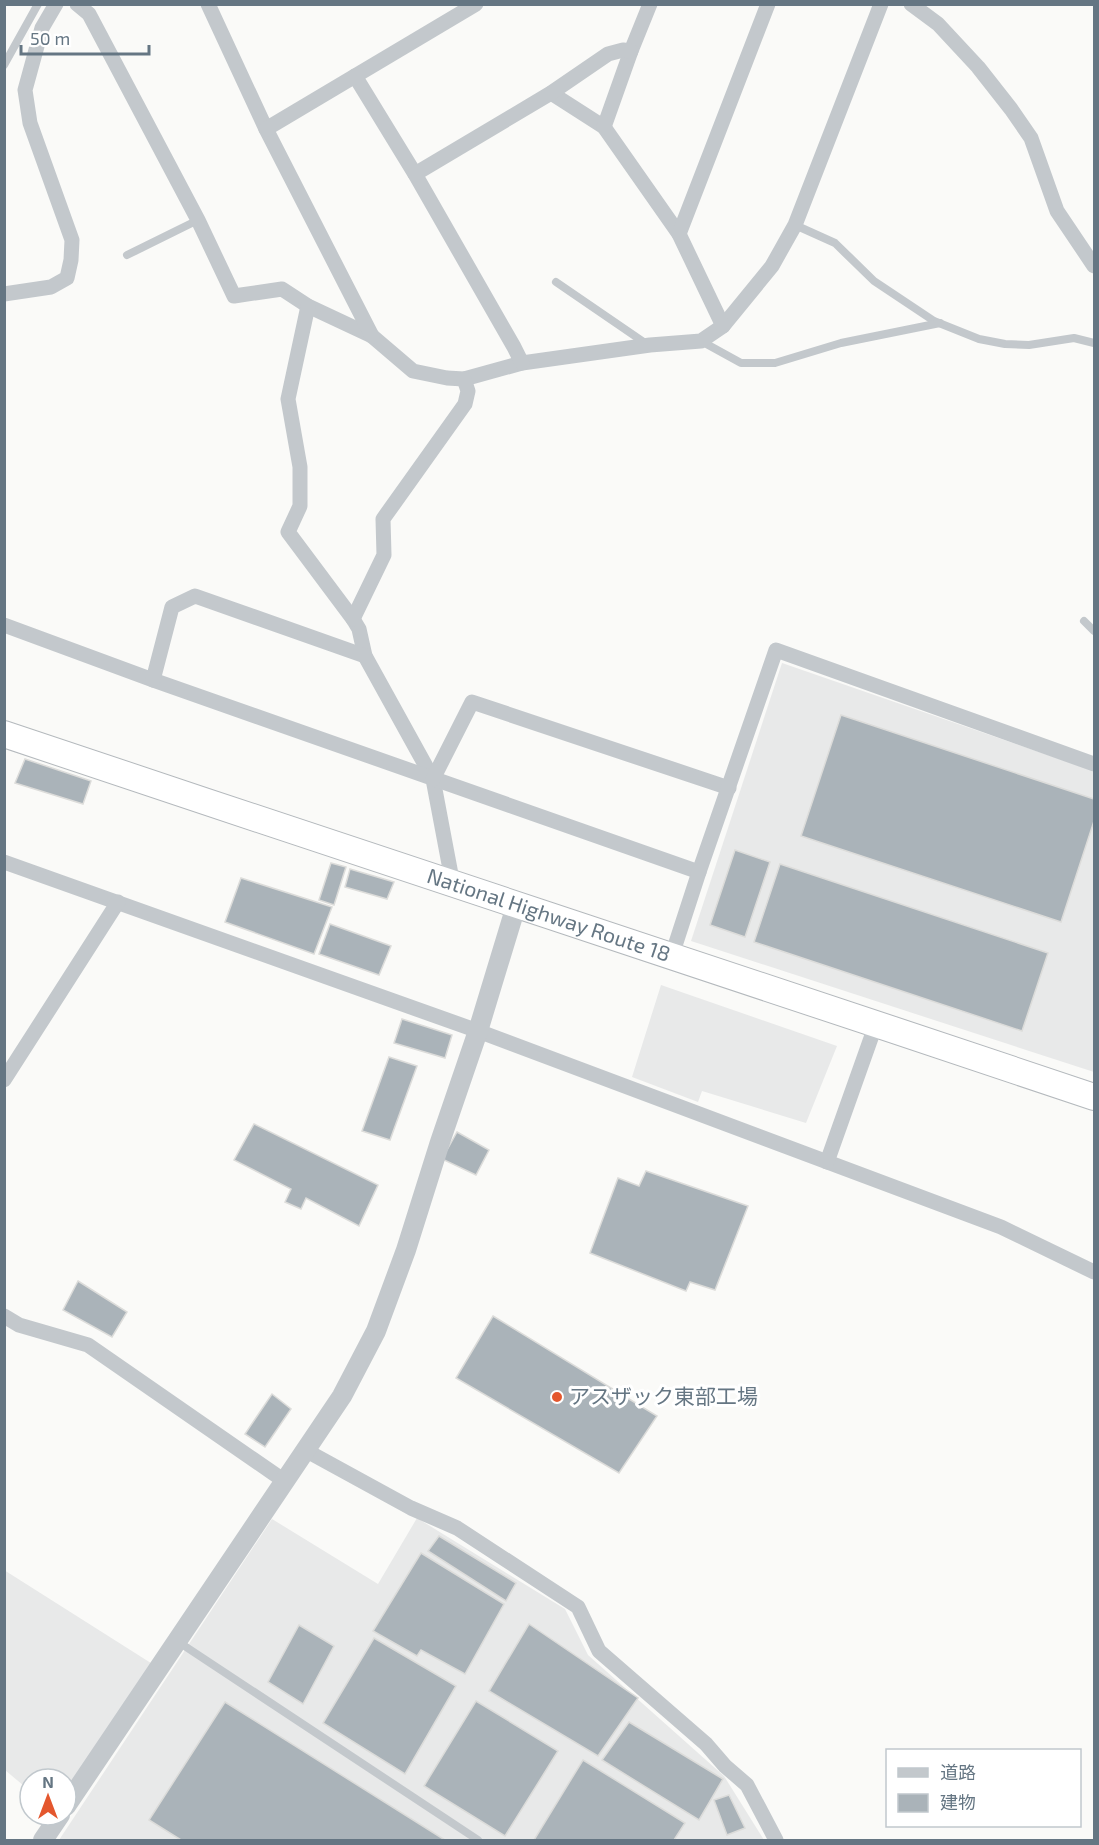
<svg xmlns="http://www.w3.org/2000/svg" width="1099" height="1845" viewBox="0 0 1099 1845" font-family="'Exo 2','Noto Sans JP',sans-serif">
	<rect width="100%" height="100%" fill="#fafaf8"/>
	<!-- built -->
	<g fill="#e8e9e9">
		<path d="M782,663l312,108v301l-403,-131z"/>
		<path d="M661,985l176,61 -31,77 -104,-32 -4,11 -66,-25z"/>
		<path d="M417,1518l148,91 23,46 136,121 40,64h-705l213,-321 106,65z"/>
		<path d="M4,1570l150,95 -88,128v-14h-36v12l-25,-21z"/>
	</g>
	<!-- building -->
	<g fill="#aab3b9" stroke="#dcdcda" stroke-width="1.5">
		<path d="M841,715l253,84v22l-33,101 -260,-86z"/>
		<path d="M25,759l66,22 -8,23 -68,-21z"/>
		<path d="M735,850l35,12 -25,75 -35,-12z"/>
		<path d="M331,863l15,4 -12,38 -15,-5z"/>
		<path d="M780,864l268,89 -26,78 -268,-89z"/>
		<path d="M350,869l44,13 -7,17 -42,-12z"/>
		<path d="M241,878l91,29 -18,47 -89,-32z"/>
		<path d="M330,924l61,22 -12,29 -60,-21z"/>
		<path d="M402,1019l50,16 -7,23 -51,-15z"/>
		<path d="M389,1057l28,9 -27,74 -28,-9z"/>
		<path d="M254,1124l124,61 -19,41 -53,-28 -5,11 -16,-7 6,-13 -57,-29z"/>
		<path d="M457,1132l32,18 -13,25 -34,-16z"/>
		<path d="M646,1171l102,35 -33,84 -25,-8 -4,9 -96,-38 28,-75 21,8z"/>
		<path d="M78,1281l49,31 -15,25 -49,-27z"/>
		<path d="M493,1316l164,100 -38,57 -163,-95z"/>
		<path d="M272,1394l19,15 -26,38 -20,-13z"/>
		<path d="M439,1536l77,47 -10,18 -78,-50z"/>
		<path d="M421,1553l83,51 -39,70 -44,-24 -4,6 -44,-25z"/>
		<path d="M529,1624l109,74 -40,58 -109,-65z"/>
		<path d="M299,1625l35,21 -31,58 -35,-22z"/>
		<path d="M374,1638l82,48 -51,88 -82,-51z"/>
		<path d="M476,1701l82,50 -53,85 -81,-50z"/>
		<path d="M225,1702l220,138h-264l-32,-20z"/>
		<path d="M629,1722l94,57 -24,41 -97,-60z"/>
		<path d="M583,1760l102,63 -11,17h-140z"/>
		<path d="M729,1795l16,33 -18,7 -13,-35z"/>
	</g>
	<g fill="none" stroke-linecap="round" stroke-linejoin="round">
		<!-- trunk casing -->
		<g stroke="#b4b9bd" stroke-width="28">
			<g id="trunk">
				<path id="s1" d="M4,734c363,122 727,241 1090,363"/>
			</g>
		</g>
		<!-- service -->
		<g stroke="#c3c8cc" stroke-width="8">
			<path d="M4,65l34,-61"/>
			<path d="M795,225l40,18 39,38 60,40 45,18 26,5 24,1 45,-7 20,5"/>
			<path d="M127,255l71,-35"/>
			<path d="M556,282l92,63"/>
			<path d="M701,341l40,22h34l66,-20 99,-20"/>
			<path d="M1084,621l10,10"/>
			<path d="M177,1641l301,199"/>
		</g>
		<!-- minor -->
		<g stroke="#c3c8cc" stroke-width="15">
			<path d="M77,4l12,10 109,206 36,76 48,-7 26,17 64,30 41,35 34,7 17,1 58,-16 128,-18 51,-4 22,-15 49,-60 23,-41 86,-221"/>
			<path d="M208,4l58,125 106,207"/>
			<path d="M911,4l27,20 40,43 33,42 20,29 26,73 37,55"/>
			<path d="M355,76l60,98 99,173 8,16"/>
			<path d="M551,93l53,34 75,107 44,92"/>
			<path d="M604,127l27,-76 19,-47"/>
			<path d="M266,129l210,-125"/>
			<path d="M415,174l136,-81 57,-39 15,-4 8,1"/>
			<path d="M679,234l89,-230"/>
			<path d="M4,294l47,-7 16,-9 4,-18 1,-20 -42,-117 -5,-33 17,-62 14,-24"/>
			<path d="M308,306l-20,93 12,68v39l-12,26 65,87 6,10 6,27 68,123 20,106"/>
			<path d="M353,619l31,-64 -1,-36 82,-115 3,-13 -4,-12"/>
			<path d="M4,625l149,55 546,192"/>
			<path d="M153,680l19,-73 23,-11 170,60"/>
			<path d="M433,779l39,-77 257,86"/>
			<path d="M4,862l474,169 523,196 93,45"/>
			<path d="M672,955l27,-83 77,-222 318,114"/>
			<path d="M4,1080l114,-178"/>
			<path d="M827,1162l49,-138"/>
			<path d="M4,1316l15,9 69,20 195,135"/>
			<path d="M305,1450l106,58 46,20 121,79 21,44 107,93 19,22 22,19 29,55"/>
		</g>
		<!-- tertiary -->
		<g stroke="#c3c8cc" stroke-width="20">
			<path d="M66,1806l276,-410 34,-65 30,-81 34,-108 38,-111 38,-125"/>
			<path d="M43,1840l17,-25"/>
		</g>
		<!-- trunk -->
		<use href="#trunk" stroke="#fff" stroke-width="26"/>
	</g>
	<!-- markers -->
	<circle fill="#e4572e" stroke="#fff" stroke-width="2" cx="557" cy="1397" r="6"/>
	<g text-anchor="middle" stroke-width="6" stroke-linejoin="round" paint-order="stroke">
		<!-- street labels -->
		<g font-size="21" fill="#657683" stroke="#fff">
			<text dy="7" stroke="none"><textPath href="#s1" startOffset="574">National Highway Route 18</textPath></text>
		</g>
		<!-- poi labels -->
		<g font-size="21" fill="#657683" stroke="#fff" text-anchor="start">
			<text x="569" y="1404">アスザック東部工場</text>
		</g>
	</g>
	<!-- border -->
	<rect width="1099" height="1845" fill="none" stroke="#657683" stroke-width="12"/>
	<!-- legend -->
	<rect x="886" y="1749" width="195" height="78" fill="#ffffff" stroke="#c1c8cd" stroke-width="1.5"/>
	<rect x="898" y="1768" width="30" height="9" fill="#c3c8cc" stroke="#c1c8cd" stroke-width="1.5"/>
	<text x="940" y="1779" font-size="18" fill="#657683">道路</text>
	<rect x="898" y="1794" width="30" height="18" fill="#aab3b9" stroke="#c1c8cd" stroke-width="1.5"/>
	<text x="940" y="1809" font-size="18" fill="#657683">建物</text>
	<!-- north arrow -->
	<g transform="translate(48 1797)"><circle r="28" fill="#ffffff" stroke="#c1c8cd" stroke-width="1.5"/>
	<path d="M0-4.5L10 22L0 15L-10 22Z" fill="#e4572e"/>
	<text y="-9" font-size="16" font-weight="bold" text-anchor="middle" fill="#657683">N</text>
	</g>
	<!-- scale -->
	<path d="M21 45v9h128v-9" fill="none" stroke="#657683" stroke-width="3"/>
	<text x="30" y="45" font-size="18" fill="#657683" stroke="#ffffff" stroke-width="4.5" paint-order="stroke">50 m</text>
</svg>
